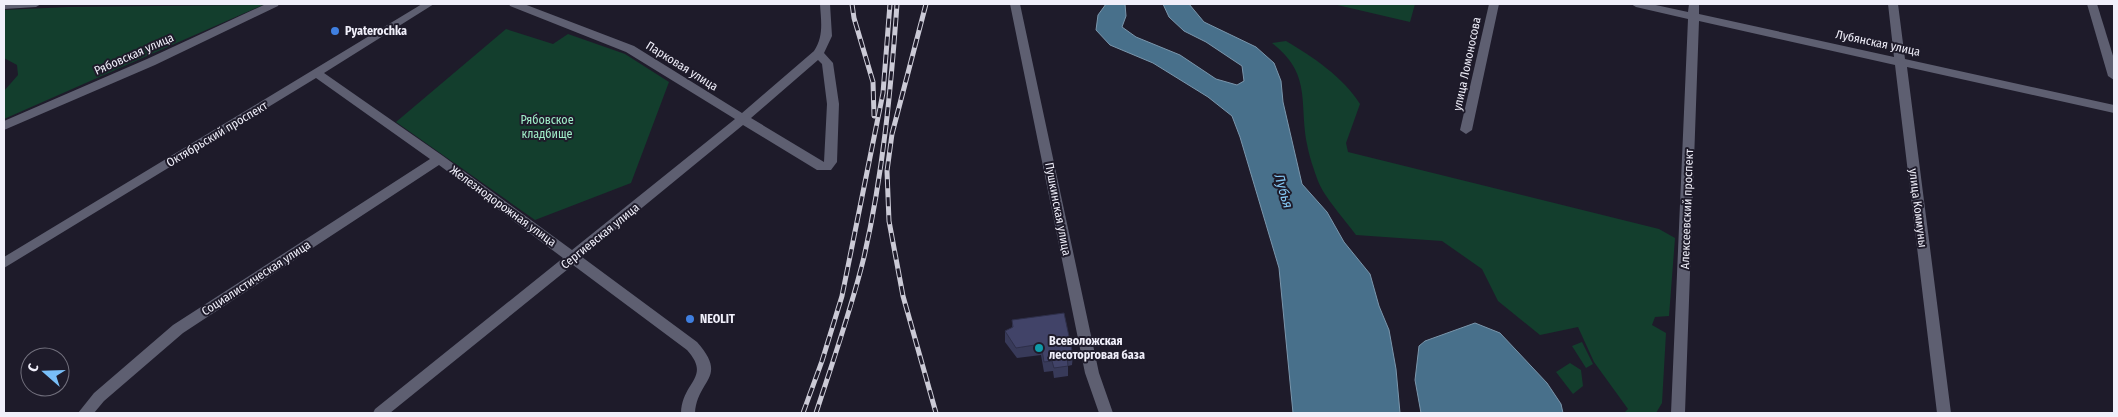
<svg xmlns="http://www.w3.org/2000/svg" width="2118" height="417" viewBox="0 0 2118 417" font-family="'Fira Sans Condensed',sans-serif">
	<rect width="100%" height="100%" fill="#1e1b2a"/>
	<!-- green -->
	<g fill="#133e2d">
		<path d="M1333,4h82l-5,18z"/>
		<path d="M263,5l-259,114v-28l14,-16 -1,-10 -13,-7v-48l64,-3z"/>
		<path d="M506,29l47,15 15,-10 57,20 44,28 -38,101 -96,37 -139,-98z"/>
		<path d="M1286,41c27,16 57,36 74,63l-14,39 2,9 311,77 16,9 -6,78 -14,1 -3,8 14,8 -4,70 -6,10h-32l4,-4 -34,-47 -16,-35 -38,8 -42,-34 -16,-32 -40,-28 -86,-6c-10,-14 -32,-38 -38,-54 -4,-11 -9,-25 -11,-37 -8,-42 5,-70 -35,-101z"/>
		<path d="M1582,342l11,22 -7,4 -14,-22z"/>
		<path d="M1570,363l11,7 2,16 -10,8 -17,-22z"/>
	</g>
	<!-- water -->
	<g fill="#48708b" stroke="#7a96ac">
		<path d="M1106,4h19l1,12 -4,11 14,10 44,18 36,24 21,6 7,-4 -2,-15 -36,-24 -22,-11 -15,-14 -6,-13h26l15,18 52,25 18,16 7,18 2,21 19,82 25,28 17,30 26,32 9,32 10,24 7,39 4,44h-107l-14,-145 -39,-131 -8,-21 -24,-19 -55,-34 -43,-18 -14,-15 2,-15z"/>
		<path d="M1475,323l25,10 47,50 14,21 2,9h-142l-6,-33 4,-34 6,-5z"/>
	</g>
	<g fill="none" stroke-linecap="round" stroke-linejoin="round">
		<!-- minor -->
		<g fill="#5e5f71" fill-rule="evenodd">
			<path d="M4,4h37l-5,3 -32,2z"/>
			<path d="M266,4h13l-1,2 -123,59 -151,65v-9l143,-62z"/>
			<path d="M422,4h12l-110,69 119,83 129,94 163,-131 -109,-67 -116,-46 -1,-2h15l110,42 108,67 72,-62c10,-15 7,-30 6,-47h10l2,32 -8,17 9,10 6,41 -2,58 -6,8h-14l-74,-45 -161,132 115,85c32,36 0,37 -2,71h-14c1,-32 31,-35 6,-63l-114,-85 -183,148h-17l2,-4 188,-151 -124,-93 -256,168 -79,68 -10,12h-16l16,-20 79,-68 257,-166 -114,-81 -312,190v-11zM818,60l4,4 5,40 -3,58 -73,-44z"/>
			<path d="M1010,4h10l79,369 14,40h-14l-14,-40z"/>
			<path d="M1489,4h10l-27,126 -6,4 -6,-4z"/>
			<path d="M1631,4h20l37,8 1,-8h10v10l195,43 -6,-53h10l7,55 209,46v8l-207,-46 44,346h-14l-42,-348 -196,-44 -14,392h-14l17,-394 -52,-12z"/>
			<path d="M2087,4h10l17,55v21l-6,-4z"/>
		</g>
		<!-- rail casing -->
		<g stroke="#cbcad6" stroke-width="5">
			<g id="rail">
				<path d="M852,4l2,14 19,64 1,34"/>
				<path d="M926,4l-34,130 -5,37 2,50 14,75 33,117"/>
				<path d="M803,413l19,-52 20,-65 41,-203 7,-89"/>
				<path d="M816,413c17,-52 35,-103 48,-156 19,-83 27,-169 33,-253"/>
			</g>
		</g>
		<!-- rail -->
		<use href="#rail" stroke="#1e1b2a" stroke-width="3" stroke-dasharray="9" stroke-linecap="butt"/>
	</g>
	<!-- wall -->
	<path fill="#383a59" d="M1012,320l61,35 -1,10 -4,1v10l-14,2 -1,-7 -9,1 -3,-17 -24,3 -12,-16v-11l7,-3z"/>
	<!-- building -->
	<path fill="#414368" stroke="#2e2f49" d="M1064,313l9,42 -6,1 1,10 -14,2 -2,-7 -8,1 -3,-18 -25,4 -11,-17 8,-4 -1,-7z"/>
	<!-- markers -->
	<g fill="#3f7fe0" stroke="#1e1b2a" stroke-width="2">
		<circle cx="335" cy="31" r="5"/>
		<circle cx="690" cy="319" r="5"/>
	</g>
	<circle fill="#0f9aa8" stroke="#1e1b2a" stroke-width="2" cx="1039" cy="348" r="5"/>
	<g text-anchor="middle" stroke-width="4" stroke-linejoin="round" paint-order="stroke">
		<!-- poi labels -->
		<g font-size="12" font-weight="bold" fill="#f0effa" stroke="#1e1b2a" text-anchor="start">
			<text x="345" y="35">Pyaterochka</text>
			<text x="700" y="323">NEOLIT</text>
			<text x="1049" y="345">Всеволожская<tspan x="1049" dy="14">лесоторговая база</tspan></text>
		</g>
		<!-- street labels -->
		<g font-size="12" fill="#f0effa" stroke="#1e1b2a">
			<text transform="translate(1878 43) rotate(12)" y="4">Лубянская улица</text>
			<text transform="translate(134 54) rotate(-24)" y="4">Рябовская улица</text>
			<text transform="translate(1467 64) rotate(-78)" y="4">улица Ломоносова</text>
			<text transform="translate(682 66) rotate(32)" y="4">Парковая улица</text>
			<text transform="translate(217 134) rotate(-31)" y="4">Октябрьский проспект</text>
			<text transform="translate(503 206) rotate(36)" y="4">Железнодорожная улица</text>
			<text transform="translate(1918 208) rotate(83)" y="4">улица Коммуны</text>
			<text transform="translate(1058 209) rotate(79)" y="4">Пушкинская улица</text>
			<text transform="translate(1687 209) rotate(-88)" y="4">Алексеевский проспект</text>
			<text transform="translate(600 236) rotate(-39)" y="4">Сергиевская улица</text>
			<text transform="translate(256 278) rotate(-33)" y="4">Социалистическая улица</text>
		</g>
		<!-- park labels -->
		<g font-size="12" fill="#a0edc9" stroke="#1e1b2a">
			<text x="547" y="124">Рябовское<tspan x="547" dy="14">кладбище</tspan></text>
		</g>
		<!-- water labels -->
		<g font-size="14" font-style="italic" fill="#84c7f3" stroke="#1e1b2a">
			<text transform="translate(1284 191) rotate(74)" y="5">Лубья</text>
		</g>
	</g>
	<!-- border -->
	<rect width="2118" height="417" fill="none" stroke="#f0effa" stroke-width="10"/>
	<!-- north arrow -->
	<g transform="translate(45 372) rotate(290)"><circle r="24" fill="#1e1b2a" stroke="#72707d"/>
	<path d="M0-4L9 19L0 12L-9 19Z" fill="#79bff8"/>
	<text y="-8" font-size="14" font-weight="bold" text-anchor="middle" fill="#f0effa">С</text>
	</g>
</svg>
